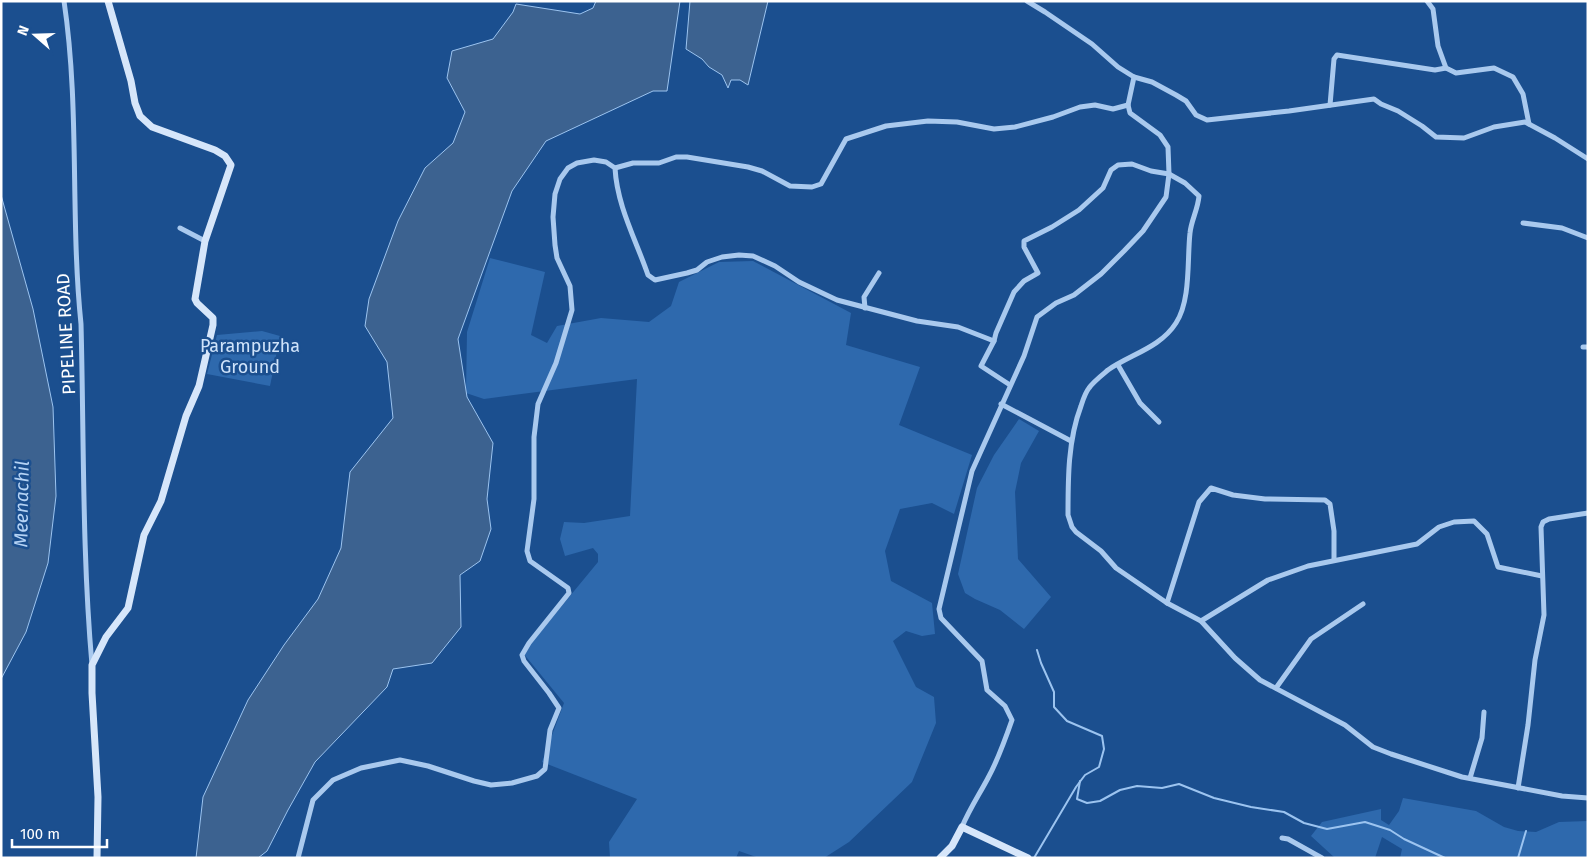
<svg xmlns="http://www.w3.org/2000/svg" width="1589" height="859" viewBox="0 0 1589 859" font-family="'Fira Sans',sans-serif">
	<rect width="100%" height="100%" fill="#1b4f8f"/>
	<!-- green -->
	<g fill="#2e69ad">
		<path d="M490,258l55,14 -14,63 16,8 10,-17 44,-8 48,4 22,-16 8,-24 40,-20 34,-1 98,52 -5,32 74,22 -21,58 73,30 -18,59 -22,-11 -32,6 -15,42 6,30 41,22 3,31 -13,2 -16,-5 -13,10 23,46 18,10 2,26 -24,59 -63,60 -25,16h-65l-20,-7 -3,7h-126l-1,-16 28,-43 -95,-37 22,-59 -41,-50 75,-91v-8l-5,-6 -28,8 -5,-17 4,-17 20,1 46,-7 7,-137 -153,20 -18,-6 1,-61z"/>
		<path d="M262,331l18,5 -10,50 -63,-12 10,-39z"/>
		<path d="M1019,419l20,12 -18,32 -6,29 3,67 33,38 -27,32 -24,-19 -25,-11 -10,-6 -7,-19 19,-86 17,-33z"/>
		<path d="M1403,798l73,13 28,16 14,4 18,1 23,-10 29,-1v37h-188l2,-9 -20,-12 -7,21h-40l-24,-22 11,-14 59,-13v11l8,5 10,-14z"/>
	</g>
	<!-- water -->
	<g fill="#3c6290" stroke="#9cc4f0">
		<path d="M596,1h84l-13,90h-14l-107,50 -34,50 -54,148 9,58 26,46 -6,56 4,30 -11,32 -20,14 1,52 -29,36 -39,6 -6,18 -72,75 -27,48 -21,41 -9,7h-62l7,-61 45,-97 36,-55 34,-46 23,-51 9,-76 43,-54 -6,-56 -22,-36 4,-27 29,-78 27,-53 28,-25 12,-31 -18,-34 5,-27 41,-12 20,-27 3,-8 64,10 13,-6z"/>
		<path d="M690,1h78l-20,84 -8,-5h-9l-3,8 -6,-13 -13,-8 -7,-8 -16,-10z"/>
		<path d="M1,195l32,114 20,98 3,89 -8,67 -22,69 -25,47z"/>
	</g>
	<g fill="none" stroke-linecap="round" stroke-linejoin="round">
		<!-- stream -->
		<g stroke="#9cc4f0" stroke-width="2">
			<path d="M1080,781l-3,18 10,4 13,-2 20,-11 17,-4 25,2 17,-4 35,14 37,9 33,5 20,11 23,6 38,-7 25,8 14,9 41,19"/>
			<path d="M1034,858l42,-71 9,-12 14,-8 5,-18 -2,-13 -35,-15 -13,-14v-15l-13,-29 -4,-13"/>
			<path d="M1518,858l8,-27"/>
		</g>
		<!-- street -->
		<g stroke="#a9c9ee" stroke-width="5">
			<path d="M64,1c16,107 6,216 17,323 3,114 1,228 11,341"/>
			<path d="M1027,1l18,11 47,32 26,23 16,10 18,5 24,13 10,6 10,14 11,5 82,-9 85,-12 7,5 17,7 24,15 14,11 28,1 30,-11 31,-5 30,16 33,21"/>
			<path d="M1427,1l6,8 5,37 8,22 10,5 38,-5 19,9 10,17 6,30"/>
			<path d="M1330,105l4,-46 3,-4 98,15 11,-2"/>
			<path d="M615,168l18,-5h26l17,-6h11l61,10 14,4 28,15 22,1 9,-3 25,-45 40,-13 42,-5 29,1 37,7 21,-2 38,-10 27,-10 15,-2 18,4 15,-4"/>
			<path d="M1523,223l39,5 26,10"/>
			<path d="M180,228l25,13"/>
			<path d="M865,308l-1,-11 15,-24"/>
			<path d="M1583,347h5"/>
			<path d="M1118,365l22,38 19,19"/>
			<path d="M1010,385l-29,-19 13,-25 2,-8 18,-41 10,-11 14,-8 -14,-26v-6l28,-14 27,-17 24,-22 8,-18 7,-5 14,-1 19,7 18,3 16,9 14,13c-1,13 -8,25 -9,37 -3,27 1,67 -14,90 -16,25 -45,31 -68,47 -6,5 -15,12 -19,18 -4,5 -6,12 -8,18 -13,34 -13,72 -13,109l4,12 4,5 25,19 15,17 51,35 34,18 34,37 25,22 85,45 28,22 18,7 71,23 100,19 26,2"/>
			<path d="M1001,404l70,37"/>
			<path d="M1167,603l32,-101 12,-14 22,7 32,4 60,1 5,4 4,27v29"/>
			<path d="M1201,621l67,-41 40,-14 109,-22 22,-17 15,-5 20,-1 13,13 11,33 44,9"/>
			<path d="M1276,688l35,-49 52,-35"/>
			<path d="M1470,778l12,-40 2,-26"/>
			<path d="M1518,788l10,-63 7,-65 9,-45 -3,-88 2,-5 6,-3 39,-6"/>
			<path d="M962,827c7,-17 17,-32 26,-49 10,-18 17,-38 24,-58l-7,-14 -18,-16 -5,-29 -41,-43 -2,-9 33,-138 52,-115 13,-39 19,-14 18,-8 27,-21 23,-23 19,-20 23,-34 3,-23 -1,-27 -8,-12 -30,-22 -2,-8 6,-28"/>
			<path d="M1282,838l6,1 34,19"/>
			<path d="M298,858l15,-58 20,-20 28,-12 39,-8 28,6 46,15 17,4 21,-2 25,-7 8,-7 5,-39 9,-22 -10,-15 -25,-32 -2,-6 7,-12 40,-50 -1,-5 -38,-27 -3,-10 7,-52v-62l4,-33 18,-41 16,-53 -2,-24 -13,-28 -2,-13 -2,-28 2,-23 5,-15 8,-11 9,-5 17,-3 12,2 9,6c2,38 21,72 33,107l7,5 32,-7 10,-3 10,-8 15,-5 17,-2 14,1 22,10 24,16 38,18 80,21 41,6 36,14"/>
		</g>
		<!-- secondary -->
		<g stroke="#d6e6fa" stroke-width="7">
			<path d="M97,858l1,-61 -6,-104v-28l14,-28 22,-29 16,-73 17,-34 25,-85 13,-30 14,-61v-7l-16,-15 -2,-4 10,-58 26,-76 -6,-9 -10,-6 -63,-23 -12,-11 -5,-13 -4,-22 -23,-80"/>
			<path d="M940,858l12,-12 10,-19 66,31"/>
		</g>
	</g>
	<g text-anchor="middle" stroke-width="5" stroke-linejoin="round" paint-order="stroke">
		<!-- street labels -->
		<g font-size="18" fill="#fff" stroke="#1b4f8f">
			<text transform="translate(66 334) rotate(-93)" y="6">PIPELINE ROAD</text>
		</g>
		<!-- park labels -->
		<g font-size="18" fill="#cfe3fa" stroke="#1b4f8f">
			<text x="250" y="352">Parampuzha<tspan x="250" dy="21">Ground</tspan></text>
		</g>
		<!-- water labels -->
		<g font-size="19" font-style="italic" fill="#b5d3f5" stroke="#1b4f8f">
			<text transform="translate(21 504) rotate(-89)" y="7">Meenachil</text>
		</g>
	</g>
	<!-- border -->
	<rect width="1589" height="859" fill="none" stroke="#ffffff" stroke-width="5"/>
	<!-- north arrow -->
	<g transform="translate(35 35) rotate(290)" stroke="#1b4f8f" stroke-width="4" paint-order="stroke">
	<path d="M0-4L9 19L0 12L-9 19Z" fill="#ffffff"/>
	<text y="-8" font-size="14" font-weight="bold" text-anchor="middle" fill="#ffffff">N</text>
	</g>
	<!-- scale -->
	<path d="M12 839v8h95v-8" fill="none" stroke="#ffffff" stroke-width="2.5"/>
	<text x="20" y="839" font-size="15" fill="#ffffff" stroke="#1b4f8f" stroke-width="4" paint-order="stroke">100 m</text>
</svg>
